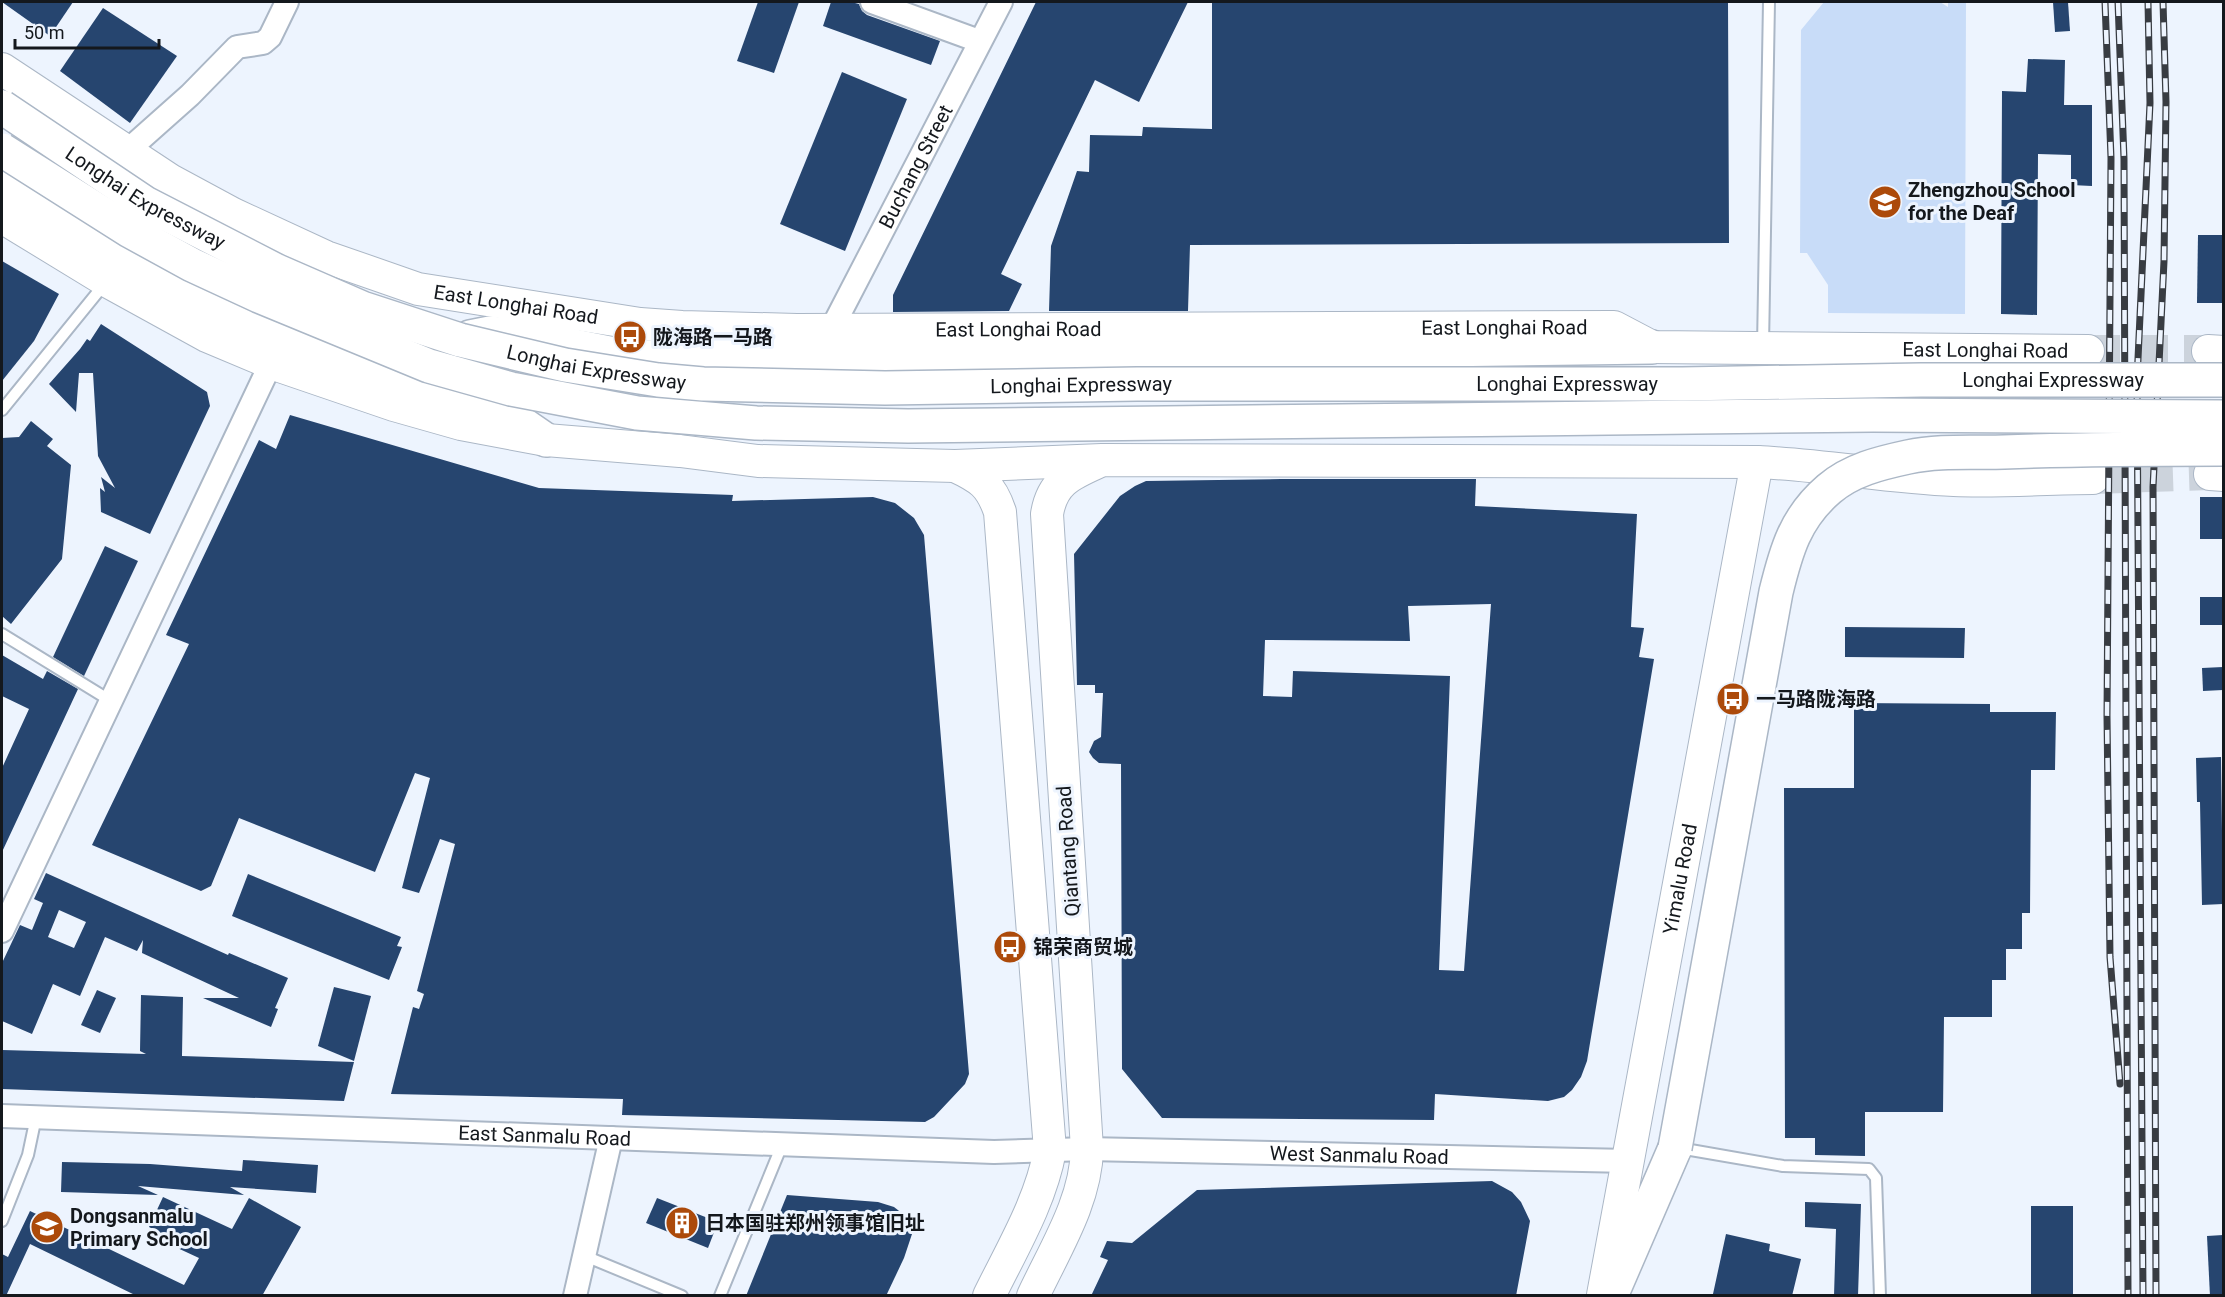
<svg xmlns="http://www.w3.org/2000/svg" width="2225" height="1297" viewBox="0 0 2225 1297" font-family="Roboto,'Noto Sans SC',sans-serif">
	<rect width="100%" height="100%" fill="#edf4fe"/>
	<!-- green -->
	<path fill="#c8dcf8" d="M1824,2h116l8,5v-5h18l-1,312 -137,-1v-28l-21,-32h-7l1,-223z"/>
	<!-- building -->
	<g fill="#26456f" fill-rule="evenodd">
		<path d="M2,2h71l-23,34z"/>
		<path d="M758,2h41l-25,71 -37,-12z"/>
		<path d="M831,2h20l8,2 3,7 5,4 73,26 -9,24 -108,-39z"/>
		<path d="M1036,2h152l-49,100 -44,-22 -94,194 21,10 -13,27 -116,1v-17z"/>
		<path d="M1212,2h516l1,241 -539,2 -2,66h-139l2,-65 26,-75 12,1 1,-37 52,1 1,-9 69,2z"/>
		<path d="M2053,2h15l2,29 -15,1z"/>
		<path d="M103,8l74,48 -47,67 -70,-52z"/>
		<path d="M2028,59l37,1 -1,45h28v81l-21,-1v-30l-33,-1 -1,161 -36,-1 1,-223 24,1z"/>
		<path d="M842,72l65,27 -62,152 -65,-27z"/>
		<path d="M2198,235h25v68h-26z"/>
		<path d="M2,261l57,33 -25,47 -32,40z"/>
		<path d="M101,324l106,68 3,14 -60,128 -49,-22 -1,-24 5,4 -4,-15 14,11 -17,-32 -5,-83h-14l-3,39 -27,-28 31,-35 7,-10 3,2z"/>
		<path d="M290,415l249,73 194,7 -1,6 141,-4 22,6 19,15 10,17 45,539 -4,10 -31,33 -9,5 -303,-7 1,-16 -232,-5 22,-87 6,2 5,-15 -7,-3 38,-147 -15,-5 -21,54 -17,-5 28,-110 -15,-5 -40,99 -136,-54 -28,68 -10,5 -109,-46 97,-201 -23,-9 93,-195 17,9z"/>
		<path d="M31,421l22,18 -6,7 24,19 -9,94 -51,65 -9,-8v-178l17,-1z"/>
		<path d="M1281,479h195l-1,27 162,8 -6,113 13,1 -5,29 15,2 -67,402 -6,16 -9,13 -8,7 -16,4 -113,-7 -1,26 -272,-2 -40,-49 -1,-305 -22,-1 -6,-5 -4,-6 5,-11 7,-4 2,-44h-8v-8h-18l-3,-131 46,-58 15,-10 11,-5zM1491,604l-27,367 -25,-1 11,-294 -157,-5 -1,26 -29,-1 2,-56 145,1 -2,-35z"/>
		<rect x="2200" y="497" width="23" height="42"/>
		<path d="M105,546l33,15 -54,115 -31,-19z"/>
		<rect x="2200" y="597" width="23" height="28"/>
		<path d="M1845,627l120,1 -1,30 -119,-1z"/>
		<path d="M2,655l41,24 4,-8 31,18 -76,163v-84l27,-59 -27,-13z"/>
		<path d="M2223,667v23l-20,1 -1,-23z"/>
		<path d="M1854,703l136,1v8h66l-1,58h-24l-1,143h-8v36h-16v31h-14v37h-48l-1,95h-78v44l-50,-1v-17h-30l-1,-350h70z"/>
		<path d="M2221,757l2,147 -21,1 -2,-103h-3l-1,-44z"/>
		<path d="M46,873l182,82 1,-2 59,25 -13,30 3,1 -7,18 -68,-29h36l-97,-45 1,-13 -6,11 -32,-14 -25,59 -27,-12 -21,50 -30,-13v-58l18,-38 12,5 11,-27 -9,-4zM59,910l27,12 -12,26 -26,-11z"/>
		<path d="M248,874l153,63 -4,9 5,1 -13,33 -157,-64z"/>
		<path d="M334,987l37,9 -17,65 -36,-15z"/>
		<path d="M97,990l19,8 -16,35 -19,-8z"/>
		<path d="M141,995l42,2 -1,59 172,6 -10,39 -342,-12v-39l144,4 -6,-3z"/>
		<path d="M243,1160l75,5 -2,28 -86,-6 14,8 -106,-9 20,9 -97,-3 1,-30 88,2 92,7z"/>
		<path d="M1492,1181l20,11 9,10 9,19 -14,75h-425l17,-36 -8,-3 7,-16 25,2 65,-53z"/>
		<path d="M787,1195l91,7 16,5 14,11 4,16 -8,24 -18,38h-140z"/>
		<path d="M163,1197l69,32 17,-31 52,29 -39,69h-125l-107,-52 -24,52h-4v-42l6,3 22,-46 154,74 15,-27 -41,-19 3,-6 -12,-6z"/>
		<path d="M657,1198l61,24 -10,26 -62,-25z"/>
		<path d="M1805,1202l56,2 -3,92h-24l2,-67 -31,-2z"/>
		<rect x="2031" y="1206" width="42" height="90"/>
		<path d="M1726,1234l44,10 -1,7 32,8 -9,37h-71l-8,-2z"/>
		<path d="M2223,1235v61h-13l-3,-60z"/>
	</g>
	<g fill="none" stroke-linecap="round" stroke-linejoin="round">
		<!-- secondary-tunnel -->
		<g stroke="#ccd3dc" stroke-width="32" stroke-dasharray="32 16" stroke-linecap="butt">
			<path d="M2088,351h120"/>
			<path d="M2093,478l117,-4"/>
		</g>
		<!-- lane casing -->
		<g stroke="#abb7c6" stroke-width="14">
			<g id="lane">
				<path d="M1763,346l6,-344"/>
				<path d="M2,410l104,-128"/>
				<path d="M2,634l109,67"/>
				<path d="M1679,1148l104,18 86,3 7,9 4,118"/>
				<path d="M2,1221l26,-66 8,-38"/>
				<path d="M585,1256l97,40"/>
				<path d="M720,1296l62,-151"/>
			</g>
		</g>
		<!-- street casing -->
		<g stroke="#abb7c6" stroke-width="26">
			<g id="street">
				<path d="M872,2l107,39"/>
				<path d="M127,151l63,-56 47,-48 26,-4 7,-6 17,-35"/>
				<path id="s1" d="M831,330l170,-328"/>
				<path d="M2,931l269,-568"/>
				<path id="s2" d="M2,1116l992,36 93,-3 542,12"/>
				<path d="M575,1296l36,-158"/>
			</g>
		</g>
		<!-- secondary casing -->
		<g stroke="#abb7c6" stroke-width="34">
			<g id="secondary">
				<path id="s3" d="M2,69l168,111 63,34 93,43 92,32 222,35 42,3 115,3 817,-3 38,20 436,4"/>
				<path d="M2,217l105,64 100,55 64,27 123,42 67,19 85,16 134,11 78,10 197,5 147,-6 655,2c66,3 131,15 197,18 46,2 93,-2 139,-2"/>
				<path d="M2208,351l16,1"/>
				<path d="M955,466c26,12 36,19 45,46l50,638c-9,51 -38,99 -61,146"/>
				<path d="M2210,474l14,1"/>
				<path id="s4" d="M1603,1295l154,-833"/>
				<path d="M1033,1296c22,-47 53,-95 54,-147l-40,-635c5,-31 22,-39 49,-51"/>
			</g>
		</g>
		<!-- highway casing -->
		<g stroke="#abb7c6" stroke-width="36">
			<g id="highway">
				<path d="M2,182l111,74 104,55 189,81 111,28 29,20"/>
				<path d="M470,337l20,-4 49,6 80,16 39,3 171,1 343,-3 50,-3 430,-6"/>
				<path d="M1611,1296l64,-148"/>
			</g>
		</g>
		<!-- lane -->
		<use href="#lane" stroke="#fff" stroke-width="10"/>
		<!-- street -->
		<use href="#street" stroke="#fff" stroke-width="22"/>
		<!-- secondary -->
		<use href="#secondary" stroke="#fff" stroke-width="32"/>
		<!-- highway -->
		<use href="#highway" stroke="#fff" stroke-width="33"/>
		<!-- rail casing -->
		<g stroke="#383c42" stroke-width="7">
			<g id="rail">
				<path d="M2105,2l6,156 -4,558 3,241 10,127"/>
				<path d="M2118,2l6,157 4,1137"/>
				<path d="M2143,1296l-6,-916 13,-277 -2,-101"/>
				<path d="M2156,1296l-3,-809 11,-226 2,-159 -3,-100"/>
			</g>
		</g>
		<!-- rail -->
		<use href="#rail" stroke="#edf4fe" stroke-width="4.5" stroke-dasharray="14" stroke-linecap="butt"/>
		<!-- highway-bridge casing -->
		<g stroke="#abb7c6" stroke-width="36" stroke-linecap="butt">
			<g id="highway-bridge">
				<path id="s5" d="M2,107l143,96 132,68 85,37 98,32 105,25 93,15 45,4 182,4 252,-4h545l239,-4h303"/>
				<path d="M2,150l128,81 62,34 67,31 170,70 82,23 126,24 119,10 152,3 965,-11 351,2"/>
				<path d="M1675,1148l101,-556c10,-41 19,-74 53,-103 22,-19 51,-26 79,-32 31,-7 65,-4 96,-5 73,-3 146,-3 220,-3"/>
			</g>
		</g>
		<!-- highway-bridge -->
		<use href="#highway-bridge" stroke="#fff" stroke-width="33"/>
	</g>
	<!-- icons -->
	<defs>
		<g id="school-disc" transform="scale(1.725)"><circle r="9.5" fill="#ac4a0a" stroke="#edf4fe"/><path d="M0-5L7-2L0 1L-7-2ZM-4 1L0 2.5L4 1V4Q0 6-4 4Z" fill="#fff"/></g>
		<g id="bus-disc" transform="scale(1.725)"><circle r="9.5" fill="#ac4a0a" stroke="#edf4fe"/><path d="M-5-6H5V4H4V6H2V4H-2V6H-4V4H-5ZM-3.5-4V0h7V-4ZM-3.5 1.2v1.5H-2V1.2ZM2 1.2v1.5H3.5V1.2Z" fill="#fff"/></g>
		<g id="building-disc" transform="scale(1.725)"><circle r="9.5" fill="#ac4a0a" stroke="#edf4fe"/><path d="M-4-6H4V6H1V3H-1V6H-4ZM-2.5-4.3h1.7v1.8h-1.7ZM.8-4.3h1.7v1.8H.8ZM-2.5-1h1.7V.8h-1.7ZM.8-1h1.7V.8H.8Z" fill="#fff"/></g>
	</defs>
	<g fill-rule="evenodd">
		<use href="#school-disc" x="1885" y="202"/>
		<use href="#bus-disc" x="630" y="337"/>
		<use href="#bus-disc" x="1733" y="699"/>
		<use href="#bus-disc" x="1010" y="947"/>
		<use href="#building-disc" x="682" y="1223"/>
		<use href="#school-disc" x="47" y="1227"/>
	</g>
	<g text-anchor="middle" stroke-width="6" stroke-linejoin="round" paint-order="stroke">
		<!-- street labels -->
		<g font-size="20" fill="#14181d" stroke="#edf4fe">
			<text dy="7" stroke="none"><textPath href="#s1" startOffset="184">Buchang Street</textPath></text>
			<text dy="7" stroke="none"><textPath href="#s5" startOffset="170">Longhai Expressway</textPath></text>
			<text dy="7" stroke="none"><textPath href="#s3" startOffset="572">East Longhai Road</textPath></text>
			<text dy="7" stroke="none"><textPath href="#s3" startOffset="1562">East Longhai Road</textPath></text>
			<text dy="7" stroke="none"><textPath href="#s3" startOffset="1076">East Longhai Road</textPath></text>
			<text dy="7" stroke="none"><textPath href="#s3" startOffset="2048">East Longhai Road</textPath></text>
			<text dy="7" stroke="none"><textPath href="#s5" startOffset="656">Longhai Expressway</textPath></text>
			<text dy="7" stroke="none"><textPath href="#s5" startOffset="2114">Longhai Expressway</textPath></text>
			<text dy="7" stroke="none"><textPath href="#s5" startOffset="1628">Longhai Expressway</textPath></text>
			<text dy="7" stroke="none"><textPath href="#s5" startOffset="1142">Longhai Expressway</textPath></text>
			<text transform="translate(1068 851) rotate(-94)" y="7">Qiantang Road</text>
			<text dy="7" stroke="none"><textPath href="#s4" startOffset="423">Yimalu Road</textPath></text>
			<text dy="7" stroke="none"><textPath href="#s2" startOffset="543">East Sanmalu Road</textPath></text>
			<text dy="7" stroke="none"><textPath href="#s2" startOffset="1358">West Sanmalu Road</textPath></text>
		</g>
		<!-- poi labels -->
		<g font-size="20" font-weight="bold" fill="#14181d" stroke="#edf4fe" text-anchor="start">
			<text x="1908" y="197">Zhengzhou School<tspan x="1908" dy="23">for the Deaf</tspan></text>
			<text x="653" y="344">陇海路一马路</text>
			<text x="1756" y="706">一马路陇海路</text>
			<text x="1033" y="954">锦荣商贸城</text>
			<text x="70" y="1223">Dongsanmalu<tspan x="70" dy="23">Primary School</tspan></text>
			<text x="705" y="1230">日本国驻郑州领事馆旧址</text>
		</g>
	</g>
	<!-- border -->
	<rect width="2225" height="1297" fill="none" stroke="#14181d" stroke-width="6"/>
	<!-- scale -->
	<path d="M15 39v9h144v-9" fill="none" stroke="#14181d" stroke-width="3"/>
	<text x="24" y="39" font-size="18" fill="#14181d" stroke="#edf4fe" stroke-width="4.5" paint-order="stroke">50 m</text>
</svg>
